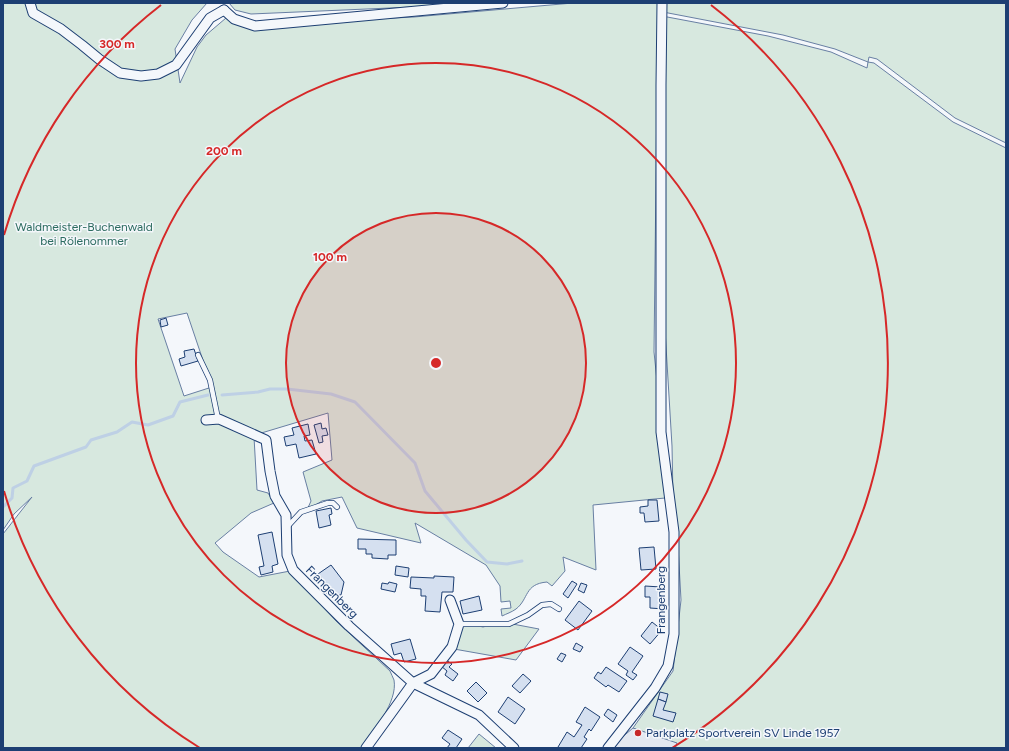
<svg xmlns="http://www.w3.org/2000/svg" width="1009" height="751" viewBox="0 0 1009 751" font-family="Figtree,sans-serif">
	<rect width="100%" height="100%" fill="#f4f7fb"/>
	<!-- green -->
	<g fill="#d7e8df" stroke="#687fa3" fill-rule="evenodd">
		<path d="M3,3h204l-15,17 -17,29 5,34 17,-36 9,-12 20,-17 24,7 164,-8 159,-14h85l-4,349 10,96 1,50 -72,7 3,65 -33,-13 2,14 -13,15 -5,-4c-23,2 -18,17 -31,27 -4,3 -10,5 -14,7l-1,-7 10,-1 -1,-7 -9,1 -1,-16 -14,-21 -71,-42 6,20 -64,-15 -15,-31 -20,4 -15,9 4,-9 -8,-29 29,-12 -4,-47 -70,21 -4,3 3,53 11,3 6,10 -23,10 -36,30 8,9 36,25 31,-6 46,50 54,50c1,3 3,6 4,9 4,22 -21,51 -32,68h-359v-214l29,-37 -18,17 -11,16zM187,313l25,74 -28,9 -26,-77z"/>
		<path d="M229,3h240l-56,4 -162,7 -16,-4z"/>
		<path d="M664,3h342v140l-51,-25 -78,-59 -8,-2 -1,5 6,1 79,59 53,26v600h-331l2,-4 -44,-16 40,-57 8,-71 -4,-72 -4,-30 -1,-52 -8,-133 -2,-297 106,20 63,16 36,16 1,-6 -33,-13 -52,-14 -120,-23z"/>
		<path d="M462,622l21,5 19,-5 37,7 -23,31 -62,-11z"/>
		<path d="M479,734l17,14h-28z"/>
	</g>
	<!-- parking -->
	<path fill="#e3e8f0" stroke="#687fa3" d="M633,728l44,15 -2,5h-61l6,-9z"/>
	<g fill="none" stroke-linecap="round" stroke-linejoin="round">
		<!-- stream -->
		<g stroke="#bed0e5" stroke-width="3">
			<path d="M222,395l36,-3 12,-3h17l44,5 24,8 60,61 10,28 41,49 21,22 20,2 15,-3"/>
			<path d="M3,507l9,-9 1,-10 14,-7 7,-15 52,-19 5,-7 26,-8 15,-10 16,3 25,-9 7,-14 28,-7"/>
		</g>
	</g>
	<!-- building -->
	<g fill="#d5e0f0" stroke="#1d3f73">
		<path d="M166,318l2,7 -7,2 -1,-7z"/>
		<path d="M194,349l4,12 -17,5 -2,-7 6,-2 -1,-6z"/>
		<path d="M321,423l1,6 4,-1 2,7 -6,1 1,6 -4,1 -5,-18z"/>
		<path d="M308,424l2,11 -6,1 1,5 7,-1 4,14 -17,4 -3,-14 -10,2 -2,-9 10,-2 -2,-7z"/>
		<path d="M648,500h9l2,21 -14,1 -1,-9h-4v-6l8,-1z"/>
		<path d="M331,508l1,6 -3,1 2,10 -12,3 -3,-17z"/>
		<path d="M272,532l6,32 -6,2 1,6 -12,3 -2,-8 5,-1 -6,-31z"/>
		<path d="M358,539l38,1v15h-8v4l-16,-1v-4h-6v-5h-8z"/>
		<path d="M654,547l2,22 -15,1 -2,-22z"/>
		<path d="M331,565l13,17 -3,13 -14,-1 1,-8 -10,-12z"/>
		<path d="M396,566l13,2 -1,9 -13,-2z"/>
		<path d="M434,576l20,1 -1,15h-11l-2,20 -15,-1 1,-15h-5v-7l-11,-1 1,-11 23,1z"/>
		<path d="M572,581l5,3 -9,14 -5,-4z"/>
		<path d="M389,582l8,2 -2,8 -14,-3 1,-6 6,1z"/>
		<path d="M581,583l6,2 -3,8 -6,-3z"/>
		<path d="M645,586l16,1 -1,8h4v14l-14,-1v-11h-5z"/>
		<path d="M479,596l3,14 -19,4 -3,-13z"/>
		<path d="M579,601l13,10 -14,19 -13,-10z"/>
		<path d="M652,622l10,8 -12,14 -9,-8z"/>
		<path d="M410,639l6,20 -12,3 -3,-9 -7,2 -3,-11z"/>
		<path d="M576,643l7,4 -3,5 -7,-3z"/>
		<path d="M630,647l13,9 -11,16 5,3 -4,5 -7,-5 2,-4 -10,-7z"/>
		<path d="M561,653l5,2 -4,7 -5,-3z"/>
		<path d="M446,660l6,4 -3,3 9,7 -5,7 -8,-6 2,-4 -6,-5z"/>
		<path d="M606,667l21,14 -8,11 -11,-7 -2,2 -12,-9 4,-6 3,2z"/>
		<path d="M523,674l8,7 -11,12 -8,-7z"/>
		<path d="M476,682l11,11 -9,9 -11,-11z"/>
		<path d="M660,692l8,2 -2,8 -8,-3z"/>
		<path d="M508,697l17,12 -10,15 -17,-12z"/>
		<path d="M658,699l8,3 -3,8 13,3 -3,9 -20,-6z"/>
		<path d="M585,707l15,10 -9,14 -2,-2 -5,8 3,2 -6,9h-21l-2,-1 9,-15 7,5 8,-12 -6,-3z"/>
		<path d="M608,709l9,6 -4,7 -9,-7z"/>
		<path d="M448,730l14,9 -6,9h-9l3,-4 -8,-6z"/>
	</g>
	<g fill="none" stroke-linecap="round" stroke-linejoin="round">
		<!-- service casing -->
		<g stroke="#1d3f73" stroke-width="6">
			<g id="service">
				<path d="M198,355l12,25 8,39"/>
				<path d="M288,526l13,-14 27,-9h5l4,4"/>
				<path d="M459,624h50l19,-9 14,-10 9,-1 8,5"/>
			</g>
		</g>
		<!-- minor casing -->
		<g stroke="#1d3f73" stroke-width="11">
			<g id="minor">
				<path d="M30,3l3,10 28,16 21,16 17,14 21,14 21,3 17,-2 18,-9 34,-47 14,-8"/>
				<path d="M224,10l10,9 21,7 248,-23"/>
				<path d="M206,420l13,-1 47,21 4,31 5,25 11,19 1,40 6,15 56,56 64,57 66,32 35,33"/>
				<path d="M366,748l47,-65 18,-9 21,-27 7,-23 -9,-24"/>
				<path d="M608,748l47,-60 13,-22 6,-32v-102l-13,-100v-347l1,-82"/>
			</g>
		</g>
		<!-- service -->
		<use href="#service" stroke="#f4f7fb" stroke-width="4.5"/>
		<!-- minor -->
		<use href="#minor" stroke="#f4f7fb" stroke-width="9"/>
	</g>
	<!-- distance rings -->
	<circle cx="436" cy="363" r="150" fill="#d62828" fill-opacity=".12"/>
	<g fill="none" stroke="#d62828" stroke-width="2">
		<circle cx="436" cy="363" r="150"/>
		<circle cx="436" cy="363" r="300"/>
		<path d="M200 748A451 451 0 0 1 4 491M4 235A451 451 0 0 1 161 5M711 5A451 451 0 0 1 672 748"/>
	</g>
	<!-- markers -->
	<circle fill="#c62828" stroke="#f4f7fb" stroke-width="1.5" cx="638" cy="733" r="4"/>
	<g text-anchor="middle" stroke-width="3" stroke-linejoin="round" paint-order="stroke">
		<!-- park labels -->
		<g font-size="12" fill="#2c6c60" stroke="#f4f7fb">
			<text x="84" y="231">Waldmeister-Buchenwald<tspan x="84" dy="14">bei Rölenommer</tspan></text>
		</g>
		<!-- street labels -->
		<g font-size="12" fill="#1d3f73" stroke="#f4f7fb">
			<text transform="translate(332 592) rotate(45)" y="4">Frangenberg</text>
			<text transform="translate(661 600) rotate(-90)" y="4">Frangenberg</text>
		</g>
		<!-- poi labels -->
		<g font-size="12" fill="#1d3f73" stroke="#f4f7fb" text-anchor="start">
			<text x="646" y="737">Parkplatz Sportverein SV Linde 1957</text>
		</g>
	</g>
	<circle cx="436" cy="363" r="6" fill="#d62828" stroke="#f4f7fb" stroke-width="2"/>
	<g font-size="12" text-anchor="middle" font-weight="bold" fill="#d62828" stroke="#f4f7fb" stroke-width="3" stroke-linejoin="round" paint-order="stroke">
		<text x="117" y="48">300 m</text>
		<text x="224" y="155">200 m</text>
		<text x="330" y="261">100 m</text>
	</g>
	<!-- border -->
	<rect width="1009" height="751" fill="none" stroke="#1d3f73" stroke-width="8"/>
</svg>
